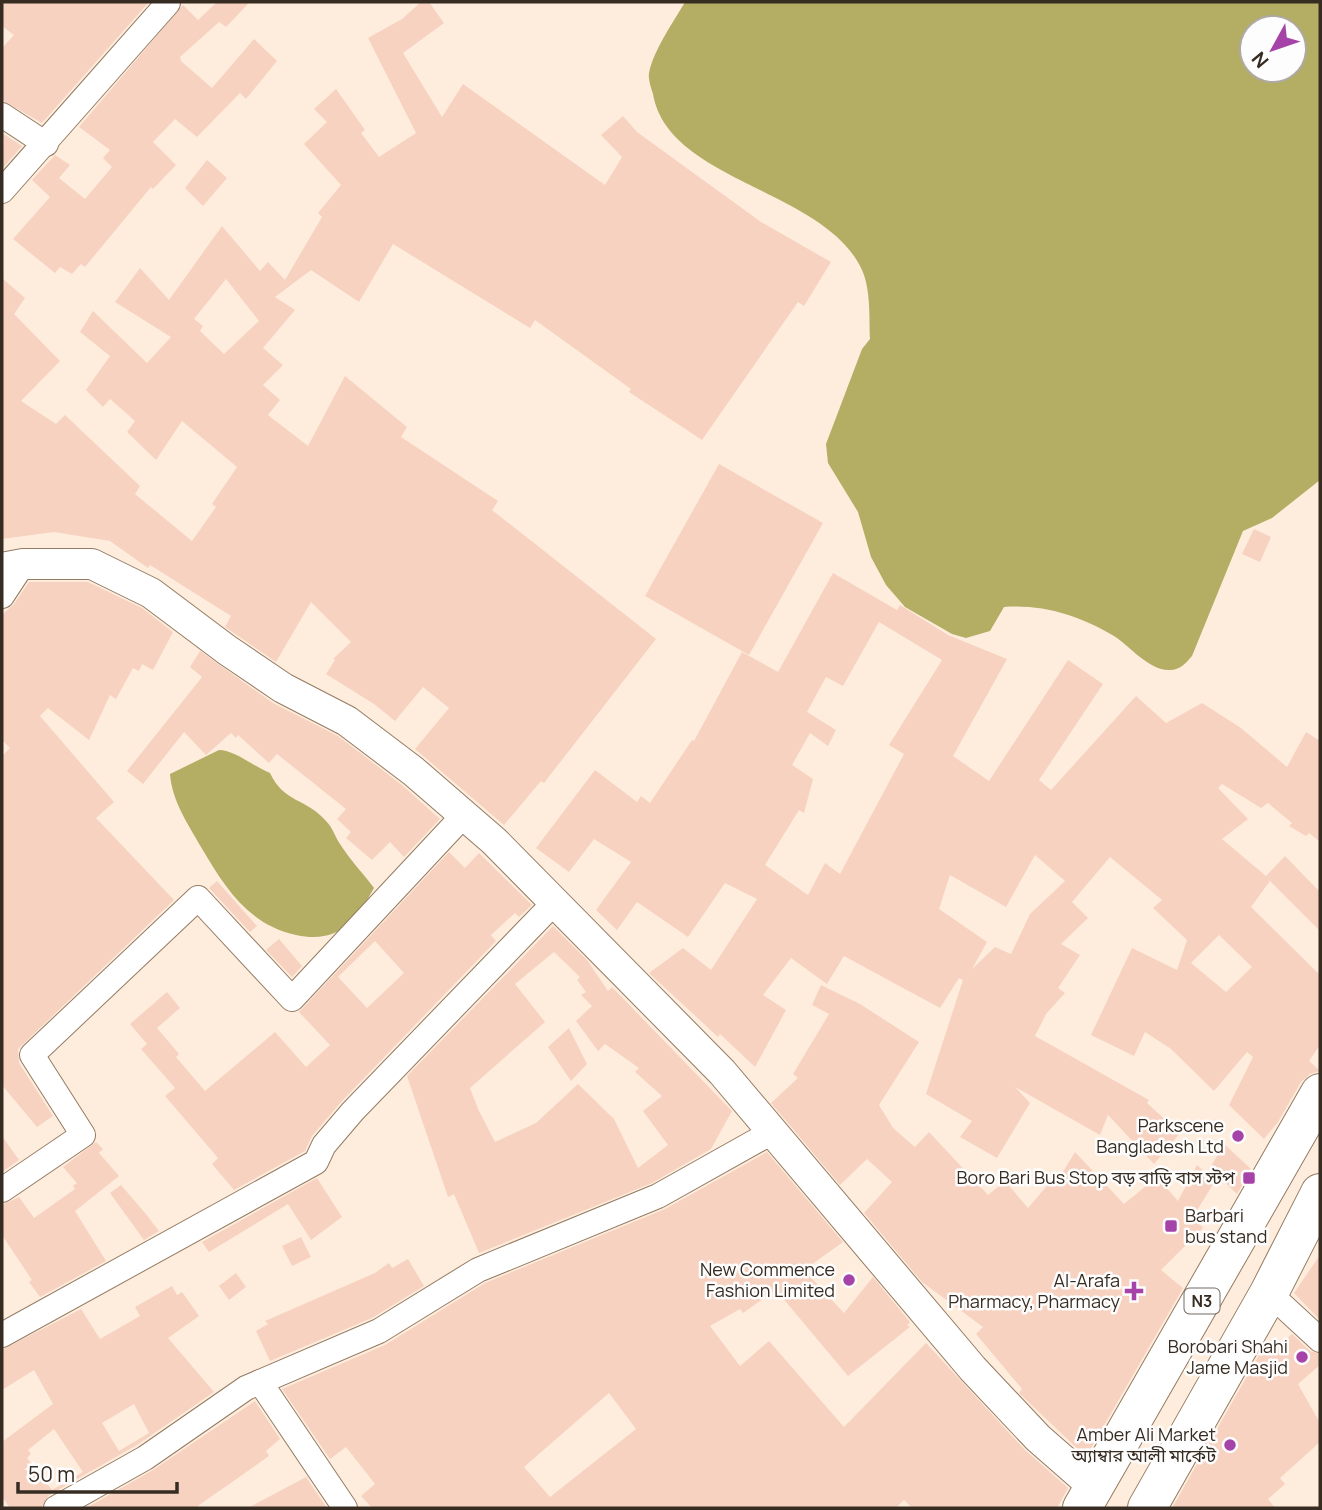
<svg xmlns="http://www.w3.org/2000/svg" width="1322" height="1510" viewBox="0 0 1322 1510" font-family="Manrope,'Noto Sans Bengali',sans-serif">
	<rect width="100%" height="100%" fill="#feeddd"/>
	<!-- water -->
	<g fill="#b3ae64" fill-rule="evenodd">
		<path d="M685,2h635v478l-48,38 -29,13 -51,125c-6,7 -12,14 -22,14 -21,1 -40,-24 -56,-34 -34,-20 -70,-32 -110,-29l-14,24 -24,7 -14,-4 -47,-27 -19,-22 -15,-28 -13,-45 -30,-49 -2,-19 36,-95 8,-10c-1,-21 1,-49 -8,-69 -37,-81 -194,-88 -209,-176 -2,-6 -5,-15 -4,-21 5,-24 24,-50 36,-71zM1252,28h42v42h-42z"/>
		<path d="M219,750c16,0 35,17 51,23 14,30 36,25 56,48 7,7 9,16 14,23 10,16 23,29 34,44 -19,34 -36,56 -78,47 -48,-10 -72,-49 -95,-88 -13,-23 -29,-46 -31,-73z"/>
	</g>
	<!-- building -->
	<g fill="#f7d2c1" fill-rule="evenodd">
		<path d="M2,2h147l-107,121 -40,-23v-52l12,-13 -12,-9z"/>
		<path d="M217,2h33l-24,25 -7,-5 -39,35 1,4 31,27 42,-49 23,22 -31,38 -6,-6 -43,44 -22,-18 -22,23 23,23 -23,24 -2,-2 -66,80 -4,-3 -9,10 -12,-7 -5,6 -42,-34 37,-42 -18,-17 23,-25 15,10 -11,13 26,21 27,-32 -9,-9 7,-8 -31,-23 104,-122 15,15z"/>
		<path d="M421,2h8l15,21 -41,30 39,64 21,-33 142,101 17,-28 -21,-22 22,-19 14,16 124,90 70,40 -27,44 -6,-4 -96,138 -73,-48 2,-3 -96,-69 -5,8 -137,-84 -34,58 -48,-32 -36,27 20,13 -32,38 20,17 -20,20 17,15 -12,15 40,31 37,-70 62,51 -6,10 97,64 -6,9 164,129 -112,144 -3,-2 -37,44 -89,-76 34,-41 -26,-21 -28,34 -21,-17 -48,-30 9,-14 -2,-1 18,-17 -40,-40 -35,60 -51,-35 6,-11 -81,-51 -2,3 -38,-27 -56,-9 -52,7v-261l23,20 -11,16 46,47 -39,40 35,23 9,-9 75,71 -5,8 57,47 24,-34 -4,-3 25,-37 -55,-46 -26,39 -29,-28 8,-11 -25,-22 -7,8 -17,-17 24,-34 -30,-24 13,-21 54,52 24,-26 -56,-35 25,-34 29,32 53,-74 38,45 8,-9 17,18 37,-63 -4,-4 23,-28 -37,-41 23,-22 -13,-13 22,-20 29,41 -4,3 18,24 37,-24 -48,-95 34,-19zM226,279l33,42 -35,33 -24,-23 3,-5 -9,-7z"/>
		<path d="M2,133l20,13 -20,23z"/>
		<path d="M207,160l20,18 -24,28 -18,-18z"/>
		<path d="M719,464l104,59 -74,132 -104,-59z"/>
		<path d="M1254,529l17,8 -11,25 -18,-8z"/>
		<path d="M833,573l64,37 3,-5 48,30 59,24 -54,97 36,25 79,-121 35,24 -64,96 12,10 85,-94 30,27 36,-20 39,25 46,39 19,-35 14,9v101l-11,-9 -3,3 -17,-10 3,-3 -24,-20 -7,5 -39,-24 -4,4 30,31 -26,20 44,37 19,-20 35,36v39l-50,-50 -19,26 69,68v70l-11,16 11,10 -10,3 -9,8 -23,40 -14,17 -35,-34 24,-48 -6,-5 -33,39 -43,-42 -26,-17 -11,24 -43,-21 41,-87 45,22 10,-30 -34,-32 9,-8 -52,-43 -38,45 16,16 -27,26 19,11 -22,33 7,5 -19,21 -11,22 114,64 -2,3 33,30 -26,31 -46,-49 -8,20 -85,-48 15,16 -33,55 -37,-21 12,-16 -46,-27 37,-114 -4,-2 -19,30 -96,-52 -17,28 -36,-26 -28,37 23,15 -31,57 -35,-33 -2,3 -69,-64 34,-25 28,22 46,-71 -32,-16 -37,54 -51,-35 -20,28 -21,-20 35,-48 -37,-23 -25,33 -33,-24 59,-78 42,32 4,-6 9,7 42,-63 2,1 48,-89 36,20zM879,622l63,38 -53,85 15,9 -64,120 -15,-11 -17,32 -43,-30 34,-55 5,3 9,-34 -21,-14 18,-32 18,13 8,-16 -29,-18 19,-35 17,9zM1035,855l30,26 -35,33 -19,40 -16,-7 -23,22 15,-27 -48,-33 11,-34 56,32zM1219,935l33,32 -26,25 -35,-29z"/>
		<path d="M29,582h59l54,26 31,24 -20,38 -11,-6 -3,7 -6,-3 -17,31 -6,-4 -21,45 -41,-32 -8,8 74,86 -18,16 78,82 -156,149 1,14 34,53 -16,11 -35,-42v-329l8,-8 -8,-8v-125l12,-11z"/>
		<path d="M200,651l73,52 65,33 64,49 38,34 -36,38 -14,-15 -18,18 -26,-22 5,-6 -14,-13 9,-10 -69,-55 -8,9 -31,-28 -2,3 -5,-5 -25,22 -22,-23 -41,52 -16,-13 75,-94 -12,-10z"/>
		<path d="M449,852l16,16 14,-15 53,52 -13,12 -4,-4 -24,22 5,6 -154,160 -30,35 -7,15 -71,39 -22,-26 6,-6 -53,-62 10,-8 -34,-39 6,-5 -17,-20 37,-32 13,16 -23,20 22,26 -3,3 29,34 70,-59 31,35 24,-22 -31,-33zM375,941l29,32 -37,35 -29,-31z"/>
		<path d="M217,881l40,45 -7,6 -41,-44z"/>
		<path d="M553,926l34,34 21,31 4,-4 120,124 -21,38 -59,34 -173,70 -25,-59 -6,3 -41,-121zM554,952l26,25 -3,3 9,12 -5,3 11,11 -16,15 22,30 7,-7 34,24 -4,4 27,24 -19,15 25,34 -30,23 -24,-49 -36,-35 -42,39 -41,19 -17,-33 -8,-21 75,-66 -30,-38z"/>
		<path d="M279,939l23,27 -10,11 -26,-27z"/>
		<path d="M821,985l39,19 59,38 -40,63 14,23 22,19 14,-15 59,63 17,-14 23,27 23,-27 4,4 20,-33 49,52 33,-27 21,24 19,-36 18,16 -22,36 10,11 -42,42 22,18 -97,169 -67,-64 3,-4 -46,-55 7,-7 -61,-45 -58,-69 28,-31 -25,-23 -27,26 -69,-82 27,-25 -5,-4 36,-60 -17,-9z"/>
		<path d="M569,1028l18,36 -16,17 -23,-34z"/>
		<path d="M2,1136l17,24 -17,12z"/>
		<path d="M96,1142l7,7 -4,4 20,23 -44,35 31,50 -66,36 -11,-15 3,-2 -30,-45v-30l17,-8 15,21 41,-29 -2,-3 4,-3 -14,-16z"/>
		<path d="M1224,1144l27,25 -14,25 -27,-26z"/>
		<path d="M767,1152l76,90 -39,28 40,43 29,-36 37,45 -3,3 3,2 -62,49 -72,-86 -33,23 -3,-4 -30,17 30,40 29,-25 75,86 82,-84 99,107 43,38 -11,20h-145l-8,-8 -8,8h-524l-11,-12 14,-12 -29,-37 -16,12 -48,-70 103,-44 100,-62 180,-74zM609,1393l27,36 -86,68 -26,-30z"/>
		<path d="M317,1178l25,39 -31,23 -23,-36 -79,48 -7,-10z"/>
		<path d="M121,1185l24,28 14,18 -15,9 -34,-47z"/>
		<path d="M301,1237l10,20 -19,9 -10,-20z"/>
		<path d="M1320,1255v65l-26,-27z"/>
		<path d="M408,1259l16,27 -52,32 -102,43 -14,-30 12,-7 -3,-3 110,-48 14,-10 3,5z"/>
		<path d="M236,1273l10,14 -17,13 -10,-14z"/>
		<path d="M172,1286l5,9 5,-3 17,24 -31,22 46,54 -77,53 -88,50 -8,13h-31l-8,-11v-55l51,-38 -19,-34 -32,20v-40l79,-41 19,30 40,-23 -5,-9zM134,1404l15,29 -30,18 -17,-28zM54,1429l29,43 -31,18 -25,-32 4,-4 -3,-4z"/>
		<path d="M1292,1334l18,17 10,3v11l-22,19 22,39v19l-40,36 5,6 -17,15 7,9h-103l91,-160 6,6z"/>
		<path d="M255,1401l25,38 -14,12 3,5 -74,52h-109l67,-38z"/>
		<path d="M306,1477l21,31h-79z"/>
	</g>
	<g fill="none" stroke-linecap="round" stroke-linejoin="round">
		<!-- minor casing -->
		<g stroke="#947b62" stroke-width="26">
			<g id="minor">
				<path d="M2,115l44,29"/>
				<path d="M2,191l166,-188"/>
				<path d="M2,596l21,-32"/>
				<path d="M2,1190l81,-55 -51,-80 166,-157 94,101 171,-183"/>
				<path d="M1269,1293l51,47"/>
				<path d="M2,1335l314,-173 8,-17 29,-34 200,-207"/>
				<path d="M260,1382l85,126"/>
				<path d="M56,1508l89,-50 101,-70 133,-57 99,-61 180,-74 116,-65"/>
			</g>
		</g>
		<!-- tertiary casing -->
		<g stroke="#947b62" stroke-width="32">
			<path id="tertiary" d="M2,568l21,-4h69l59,29 76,57 56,38 64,33 66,50 81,70 228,231 251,297 65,69 56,49"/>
		</g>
		<!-- trunk casing -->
		<g stroke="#947b62" stroke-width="40">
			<g id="trunk">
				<path d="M1082,1508l238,-415"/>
				<path d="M1147,1508l122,-215 51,-100"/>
			</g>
		</g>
		<!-- minor -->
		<use href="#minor" stroke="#fff" stroke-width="24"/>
		<!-- tertiary -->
		<use href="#tertiary" stroke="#fff" stroke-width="30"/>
		<!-- trunk -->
		<use href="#trunk" stroke="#fff" stroke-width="38"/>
	</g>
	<!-- markers -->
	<g fill="#a643a9" stroke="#fdfdfd" stroke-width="2.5">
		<circle cx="1238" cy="1136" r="7"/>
		<rect x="1242" y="1171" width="14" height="14" rx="3.5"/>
		<rect x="1164" y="1219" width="14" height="14" rx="3.5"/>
		<circle cx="849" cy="1280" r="7"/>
		<path d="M1130.5 1280.5h7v7h7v7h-7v7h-7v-7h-7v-7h7z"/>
		<circle cx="1302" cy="1357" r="7"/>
		<circle cx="1230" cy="1445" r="7"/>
	</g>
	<g text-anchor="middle" stroke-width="5" stroke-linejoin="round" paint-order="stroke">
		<!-- shield labels -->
		<rect fill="#fdfdfd" stroke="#726b64" stroke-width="2" x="1184.5" y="1288.5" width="35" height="25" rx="5"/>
		<g font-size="16" font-weight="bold" fill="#372c22">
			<text x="1202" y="1307">N3</text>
		</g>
		<!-- poi labels -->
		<g font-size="18" fill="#372c22" stroke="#fdfdfd" text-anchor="end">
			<text x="1224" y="1132">Parkscene<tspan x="1224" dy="21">Bangladesh Ltd</tspan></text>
			<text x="1235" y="1184">Boro Bari Bus Stop বড় বাড়ি বাস স্টপ</text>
			<text x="1185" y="1222" text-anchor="start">Barbari<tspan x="1185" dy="21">bus stand</tspan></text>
			<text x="835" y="1276">New Commence<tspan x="835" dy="21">Fashion Limited</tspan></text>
			<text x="1120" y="1287">Al-Arafa<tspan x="1120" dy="21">Pharmacy, Pharmacy</tspan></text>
			<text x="1288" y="1353">Borobari Shahi<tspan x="1288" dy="21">Jame Masjid</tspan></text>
			<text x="1216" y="1441">Amber Ali Market<tspan x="1216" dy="21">অ্যাম্বার আলী মার্কেট</tspan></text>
		</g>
	</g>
	<!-- border -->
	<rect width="1322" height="1510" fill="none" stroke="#372c22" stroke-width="7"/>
	<!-- north arrow -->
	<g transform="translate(1273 49) rotate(230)"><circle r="33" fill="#fdfdfd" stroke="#aea9a5" stroke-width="2"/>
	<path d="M0-5L12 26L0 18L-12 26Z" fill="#a643a9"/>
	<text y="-10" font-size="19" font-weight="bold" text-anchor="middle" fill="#372c22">N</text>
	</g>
	<!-- scale -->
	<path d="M18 1482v10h159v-10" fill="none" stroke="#372c22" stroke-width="3.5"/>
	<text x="28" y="1482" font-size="21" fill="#372c22" stroke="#fdfdfd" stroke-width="5" paint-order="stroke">50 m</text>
</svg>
